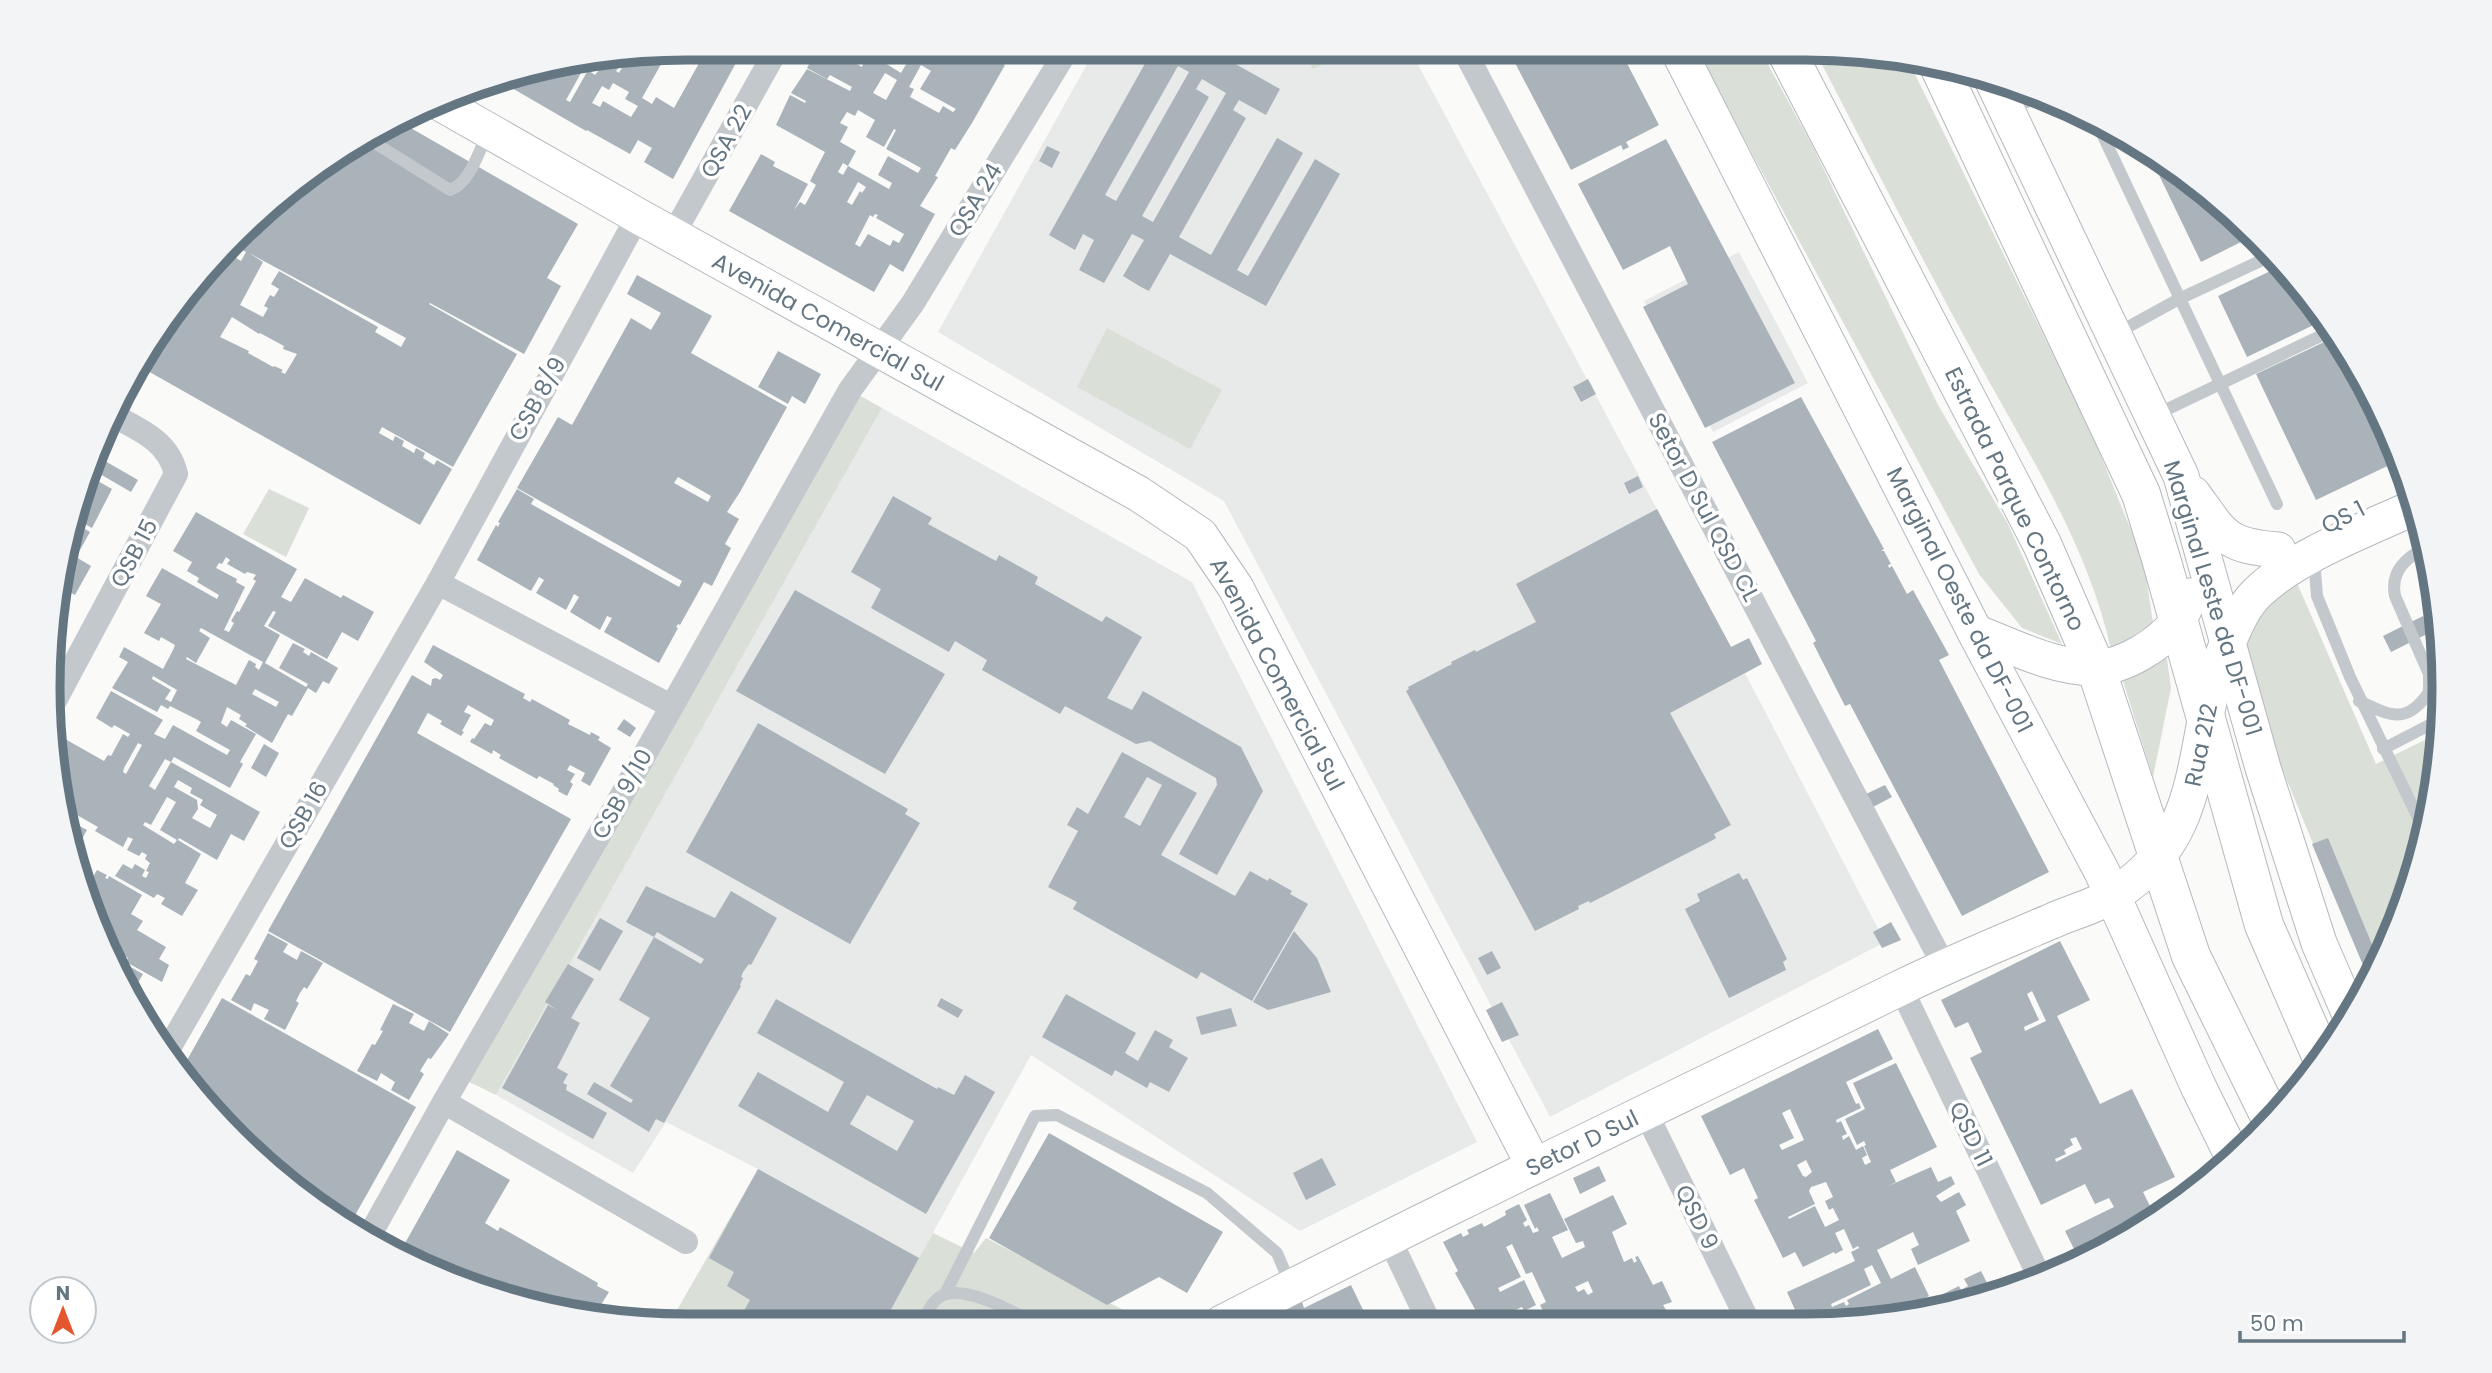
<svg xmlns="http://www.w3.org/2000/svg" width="2492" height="1373" viewBox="0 0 2492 1373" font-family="Poppins,sans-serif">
	<rect width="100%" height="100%" fill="#fafaf8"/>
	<!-- built -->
	<g fill="#e8e9e9">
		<path d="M1096,48h313l336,625 140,269 -335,175 -326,-616 -286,-169z"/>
		<path d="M1739,252l69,131 -95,49 -69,-131z"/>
		<path d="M882,408l310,174 285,560 -177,89 -269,-176 -112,203 -161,-89 -92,-47 -33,51 -137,-78z"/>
	</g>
	<!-- green -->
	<g fill="#dadfd7">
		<path d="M1302,48h54l-43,21z"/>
		<path d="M1695,48h64l53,97 126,260 70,119 54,120 -40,-16 -43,-54z"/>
		<path d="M1814,49h33l60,9 184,374 53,130 9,61 -42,27c-22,-102 -80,-192 -130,-283 -58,-105 -112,-212 -167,-318z"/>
		<path d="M1107,328l115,62 -32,59 -113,-62z"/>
		<path d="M850,390l32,18 -386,687 -37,-18z"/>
		<path d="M269,489l40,19 -23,49 -43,-23z"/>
		<path d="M2297,583l79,181 65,-32 -2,38 -28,122 -41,90 -131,-318 5,-40z"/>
		<path d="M2165,644l6,44 -18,89 -34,-109z"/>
		<path d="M758,1169l161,89 14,-25 41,20 12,-15 162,85 -479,1z"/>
	</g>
	<!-- building -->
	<g fill="#aab3b9" fill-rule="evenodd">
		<path d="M708,47h19l-3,7 13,7 -64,118 -29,-17 8,-14 -14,-8 -8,14 -43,-24 -1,1 -81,-47 5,-8 76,-12 -20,36 4,2 18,-32 7,5 11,-14 19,-4 -9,14 3,2 9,-16 14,-2 13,7 5,-8 -3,-2 12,-2 -27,48 10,6 4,-7 18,11zM613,83l16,9 -4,7 13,7 -7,11 -28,-16 -3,6 -8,-4 10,-17 7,4z"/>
		<path d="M819,47h24l-1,2 10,6 -2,5 12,7 3,-10 -17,-10h47l-10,16 16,10 12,-21 -7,-4h15l6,3 3,-3h43l32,17 -33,58 -17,27 -4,-2 -16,28 3,1 -18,29 15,8 -32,58 -13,-8 -16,28 -145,-81 32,-57 14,8 -2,4 35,18 -14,26 6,-8 5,3 11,-20 -6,-4 15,-29 -49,-27 14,-30 15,8 1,-2 -15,-8 16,-24 43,22 2,-4 -22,-12 -3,4 -20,-11zM921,65l10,6 -11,18 36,20 -3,3 -10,-6 -4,7 -29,-16 4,-8 -5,-2zM885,73l12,7 -11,20 -13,-7zM858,110l17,10 -9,17 18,10 10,-18 2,1 -10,19 35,19 -3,5 -30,-17 -10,19 14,8 -3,6 -41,-23 -5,9 -5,-3 5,-9 5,3 8,-15 -16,-9 8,-15 -8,-4 7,-11 8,4zM858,182l8,5 -4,6 -2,-2 -8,14 -5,-3zM875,214l3,1 -2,3 28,16 -5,9 -6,-3 -3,6 -22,-12 -8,13 -5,-3 15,-29 3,2z"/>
		<path d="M1146,48h61l73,41 -14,26 -27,-15 -6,10 13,8 -67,119 32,18 66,-117 2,1 24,14 -66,117 11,6 67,-117 25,15 -74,132 -96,-52 -21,37 -8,-4 -18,-11 21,-36 -12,-6 -28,49 -25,-13 15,-30 -11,-6 -8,16 -26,-15 103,-184zM1178,66l11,6 -73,129 -11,-6zM1202,79l24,14 -73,129 -11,-6 67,-119 -13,-8z"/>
		<path d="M1512,48h107l40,77 -33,17 3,5 -6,3 -2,-5 -50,25 -57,-109 4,-1z"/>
		<path d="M402,123l176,101 -31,54 14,8 -37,68 -94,-51 -1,1 88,50 -64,113 -71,-40 -3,6 14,8 2,-5 9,5 -2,5 12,7 2,-5 9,5 -2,5 11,7 3,-5 15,9 -32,56 -281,-159 16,-34 73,-79 13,8 5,-9 -11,-6 62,-66zM249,253l157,85 -5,9 -26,-15 3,-5 -99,-56 -8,13 8,5 -5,8 -4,-2 -6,11 4,2 -5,9 -23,-12 23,-43zM232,317l27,17 1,-1 24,13 -1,3 14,5 -12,20 -4,-2 2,-2 -9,-4 -1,1 -25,-14 1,-2 -29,-14z"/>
		<path d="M1666,139l129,244 -90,45 -62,-121 45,-23 -18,-38 -47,24 -45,-86z"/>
		<path d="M1047,146l13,6 -8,16 -13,-7z"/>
		<path d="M2146,148l81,58 28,29 -54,27z"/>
		<path d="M2283,265l29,32 14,22 -79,38 -29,-61z"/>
		<path d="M637,275l75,41 -21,37 96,54 -47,85 -13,20 12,7 -14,25 6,4 -19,38 -8,-4 -24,43 -2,-1 -2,3 2,1 -19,35 -55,-31 8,-14 -5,-2 -7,14 -30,-18 9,-15 -5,-3 -8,16 -30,-17 8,-13 -5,-3 -8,14 -54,-31 19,-35 2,2 2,-4 -2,-1 19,-33 17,10 -3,5 148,83 3,-6 -165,-93 41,-71 14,8 59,-107 20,12 10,-17 -34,-19zM678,477l33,19 -3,6 -34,-19z"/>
		<path d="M2337,336l42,67 21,57 -84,40 -60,-126z"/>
		<path d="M778,351l43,23 -16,30 -13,-8 -4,8 -30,-17z"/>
		<path d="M1588,379l8,15 -15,8 -8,-15z"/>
		<path d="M1801,397l83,152 -3,2h3l7,13 -3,1 1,3 3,-2 15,28 6,-4 36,65 -10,5 110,212 -87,44 -112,-212 -5,2 -32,-63 3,-2 -104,-199z"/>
		<path d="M98,457l40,23 -7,12 -31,-18 -4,6 16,9 -20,39 -21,-12 12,-25 7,4 2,-4 -8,-4z"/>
		<path d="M1638,476l5,11 -14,7 -5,-11z"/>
		<path d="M893,496l39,22 -4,6 68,37 3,-6 39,22 -3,7 67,38 4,-6 36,21 -35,61 25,12 11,-19 98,56 22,44 -46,84 -38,-21 38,-69 -1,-7 -66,-37 -14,3 -71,-38 -5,8 -78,-44 5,-10 -32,-19 -6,11 -78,-44 10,-19 -30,-17z"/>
		<path d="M1657,509l74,138 18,-9 13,26 -92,49 61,112 -17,9 2,4 -3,2 -109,56 -14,7 -1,-2 -11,5 1,3 -44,22 -129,-240 3,-2 -1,-2 44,-23 -1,-2 24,-12 1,2 60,-30 -20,-38z"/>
		<path d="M196,512l101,57 -16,28 10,5 14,-24 36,20 2,-3 31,17 -16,29 -16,-9 -15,27 -59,-33 8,-14 -3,-1 -9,15 16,9 -15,28 41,24 2,-3 -29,-16 14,-25 12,6 -2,3 6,4 2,-4 27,16 -9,16 -6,-3 -7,12 -8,-5 -16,28 -4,-2 -16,29 -27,-17 2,-2 -8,-5 2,-4 -14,-8 -6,16 6,4 4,-7 25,14 -16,28 3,2 -13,24 -56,-31 -3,5 -6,-3 -16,27 6,4 16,-28 89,50 -16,29 -13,-7 -14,26 -38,-22 -1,2 23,14 -16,29 13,7 -16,26 -21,-12 4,-6 -8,-4 -3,4 -39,-22 8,-12 9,5 3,-5 10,6 -3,6 4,2 3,-6 -3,-1 4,-8 -5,-4 2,-4 -5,-3 -3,4 -12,-6 6,-11 -5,-2 -5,10 -28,-16 3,-4 -21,-12 -2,4 -6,-3 -14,-59 10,-18 39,22 4,-6 3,1 12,-22 5,3 2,-3 -16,-9 -2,3 -16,-10 15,-27 52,29 -9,14 11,5 8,-14 54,30 3,-5 -34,-19 5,-9 -5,-3 -26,-13 -2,3 -7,-4 -4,7 -45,-24 16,-26 -9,-5 5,-10 39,22 10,-19 2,-5 -14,-8 -2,4 -15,-8 17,-29 -15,-8 16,-28 55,31 2,-4 -22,-13 2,-4 -12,-7 5,-9 -19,-11zM226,557l4,3 -3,4 18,10 2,-2 7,2 2,1 -3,4 3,2 -17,31 -2,-1 -6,10 3,2 -5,9 -5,-2 21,-43 -9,-5 1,-3 -21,-11 3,-5 3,1zM201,628l62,34 -4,8 -4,-3 1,-3 -7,-4 -13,25 -50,-26 1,-2 9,6 14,-25 -11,-7zM153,676l24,14 -6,12 -6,-3 6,-9 -19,-11zM255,689l24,13 -3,5 -24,-13zM138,743l4,2 -16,29 -3,-2 1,-4zM178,780l14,8 -2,5 13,7 -3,5 17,10 -7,13 -18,-10 6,-9 -1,-9 -23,-13zM167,797l9,5 -16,28 17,10 -3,4 -31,-19 2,-3 6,3z"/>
		<path d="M70,520l20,12 -14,25 15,9 -16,29 -13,-7z"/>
		<path d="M795,590l150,84 -60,100 -149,-83z"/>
		<path d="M2423,616l8,16 -40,20 -8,-16z"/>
		<path d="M433,645l92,49 -2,4 7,4 2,-3 38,21 -2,4 22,11 1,-3 9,5 -2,3 13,8 -21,38 -9,-5 4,-8 -15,-8 -3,5 8,4 -5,8 3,2 -6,12 -9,-5 1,-2 -6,-4 1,-1 -15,-8 -2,3 -38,-21 2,-3 -8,-5 -1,4 -22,-12 2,-4 2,1 11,-16 6,3 3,-6 -26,-15 -4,7 7,3 -9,16 2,1 -3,4 -21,-12 2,-3 -14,-8 -1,1 -10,19 154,86 -121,213 -182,-101 144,-256 19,11 1,-7 4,-1 4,2 3,-5 -19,-13z"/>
		<path d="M624,719l12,9 -6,9 -13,-8z"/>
		<path d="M758,723l150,86 -3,5 15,9 -70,121 -164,-92z"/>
		<path d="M264,744l15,9 -13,24 -15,-9z"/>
		<path d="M1122,752l75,41 -36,62 74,41 15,-25 18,10 1,-3 23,13 -2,3 18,10 -56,97 -51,-29 -4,7 -124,-70 4,-7 -29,-15 30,-56 -11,-6 10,-18 11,7zM1147,777l15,8 -22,41 -16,-9z"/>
		<path d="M1885,785l7,12 -19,10 -7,-13z"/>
		<path d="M70,821l17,9 -10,18 -3,-11z"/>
		<path d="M2328,838l50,121 -15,6 -51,-121z"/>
		<path d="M97,870l10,5 -2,3 3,1 1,-3 33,19 -11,19 12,7 -6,9 29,17 -7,12 10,6 -7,17 -36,-20 2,-4 -4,-3 -2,4 -13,-6 -12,-20 6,-11 -6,-3 -3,4 -8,-34z"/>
		<path d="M1739,873l4,7 4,-2 40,81 -4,3 3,8 -57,28 -44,-89 15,-8 -3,-7z"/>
		<path d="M646,886l69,32 16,-27 46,27 -26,47 -2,-1 -6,8 -2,5 2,1 -3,7 1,1 -77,137 -8,-4 -7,13 -62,-38 7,-12 37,21 2,-3 -23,-14 40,-68 -31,-18 35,-63 47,27 3,-5 -47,-27 -3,5 -28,-15z"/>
		<path d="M600,918l23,13 -23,40 -23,-13z"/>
		<path d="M1891,922l10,18 -19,8 -9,-16z"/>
		<path d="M1294,931l23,27 14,34 -63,18 -15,-8z"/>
		<path d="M268,933l20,11 -5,8 14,8 4,-9 22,12 -16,26 -3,-2 -4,6 -4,8 3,2 -14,27 -21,-11 5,-9 -15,-7 -3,8 -20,-11 15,-26 4,2 8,-15 -4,-2z"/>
		<path d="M2060,941l30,59 -33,16 43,88 32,-15 43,88 -32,15 14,28 -27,14 -1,-3 -24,12 2,4 -27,14 -15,-30 49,-24 -5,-9 -14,6 -10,-20 -44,21 -71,-147 12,-6 -14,-30 -13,6 -14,-28zM2032,991l14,30 -21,10 -1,-4 15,-7 -12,-26zM2076,1137l6,12 -26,13 -1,-3 11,-5 -2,-4 9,-5 -3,-6z"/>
		<path d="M1492,951l9,17 -14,7 -9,-17z"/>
		<path d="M111,956l32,18 -10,17 -11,-17z"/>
		<path d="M568,964l26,15 -23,39 9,5 -23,45 11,6 -5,9 4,2 -1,5 41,23 -14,26 -91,-51 46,-83 9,5 -12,-8z"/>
		<path d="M1066,994l70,39 -11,20 13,8 17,-31 18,10 -4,7 19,11 -19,34 -19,-10 -3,6 -32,-18 -3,6 -70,-39z"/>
		<path d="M222,998l194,109 -67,119 -143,-118 -24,-39z"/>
		<path d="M941,998l22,12 -5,8 -21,-12z"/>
		<path d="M776,999l161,90 1,-2 16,8 11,-20 30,17 -69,122 -188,-108 20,-34 70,40 16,-30 -87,-49zM867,1095l47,26 -17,30 -47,-27z"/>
		<path d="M1502,1002l17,33 -17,7 -16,-32z"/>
		<path d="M393,1004l21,10 -5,9 15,8 5,-10 20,13 -18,25 -3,-1 -8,13 4,3 -15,26 -18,-10 4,-8 -14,-9 -4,8 -20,-10 15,-27 3,1 8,-14 -3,-1z"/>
		<path d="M1231,1008l6,18 -36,9 -5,-18z"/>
		<path d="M1878,1029l15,30 -47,23 10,22 3,-1 2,5 -25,12 1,3 4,-2 6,13 -5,2 1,4 6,-4 7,14 7,-4 4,9 -5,3 3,7 6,-3 -7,-16 2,-1 -2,-4 -7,4 -12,-26 20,-10 -12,-26 43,-20 41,84 -47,23 6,12 -10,5 45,-20 7,15 13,-6 4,8 -19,12 5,6 18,-10 7,13 -10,6 14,30 -52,24 -7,-16 8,-4 -6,-13 -36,18 14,29 24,-12 14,29 -24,12 4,7 -18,5 -2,-8 -18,8 -71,1 -13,-29 68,-31 -4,-9 8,-4 -1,-2 -5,3 -9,-20 -9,4 8,17 -8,4 -1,-2 -31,15 -8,-15 -12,6 -29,-58 4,-2 -14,-30 -14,7 -29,-59zM1790,1109l14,31 -22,10 -3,-5 15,-7 -12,-25zM1806,1160l6,12 -6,5 -3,-1 -6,-11zM1826,1182l7,15 -8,4 4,9 4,-2 6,12 -14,7 -10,-21 -26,13 -1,-2 27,-13 -6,-13 2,-4zM1872,1265l9,18 -34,17 2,4 -3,2 -2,-4 -12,5 -1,-3 40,-19 -7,-16z"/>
		<path d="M1049,1133l174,99 -36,61 -28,-16 -52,28 -118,-67z"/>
		<path d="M457,1150l53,30 -25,43 13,8 2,-4 98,56 -1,3 12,6 -15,24 -73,-12 -122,-50z"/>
		<path d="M1322,1158l14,27 -30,15 -13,-27z"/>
		<path d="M1599,1166l7,15 -26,13 -7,-16z"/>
		<path d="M758,1169l161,89 -36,66h-136l-8,-4 11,-20 -23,-14 7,-14 -25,-14z"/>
		<path d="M1550,1193l18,37 -16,7 10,21 23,-11 -2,-6 -7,2 -12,-24 49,-24 14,29 -15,8 12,30 8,-4 2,5 3,-2 -2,-4 3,-1 15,29 9,-4 10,21 -9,3 10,16h-129l9,-3 -3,-6 -5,3 -5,-10 6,-3 -14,-30 -6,2 -14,-30 -6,3 15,30 -23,11 2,4 24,-12 12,25 -12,6 -2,-4 -11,5 4,10h-33l-27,-49 3,-2 -15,-29 18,-9 2,4 6,-3 -2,-4 15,-7 2,4 22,-12 -1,-4 14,-7 8,16 -4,3 2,4 4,-2 4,8 6,-2 -2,-4 -2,2 -11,-24zM1588,1281l5,11 -5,3 -4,-6 -6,3 -3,-5z"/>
		<path d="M1981,1271l11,22 -53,14 -4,-9 24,-12 2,4 7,-4 -4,-7z"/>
		<path d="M1351,1285l14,29 4,-2 5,10h-96l-3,-7 27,-13 2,6z"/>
	</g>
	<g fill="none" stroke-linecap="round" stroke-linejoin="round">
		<!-- secondary casing -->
		<g stroke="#b3babf" stroke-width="37">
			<g id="secondary">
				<path d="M1677,48l298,584 127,240 96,214 34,69"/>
				<path d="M1991,77l190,399 82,292 56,175 32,74"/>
				<path d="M440,103l198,113 501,278 61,41 36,53 298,578"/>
				<path d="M2193,494c30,41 31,52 85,56"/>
				<path d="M1975,632c37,14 78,36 120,36 29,-1 66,-24 83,-47 5,-8 8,-17 12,-25"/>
				<path d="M1222,1323c223,-116 451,-223 676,-334 51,-25 102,-46 154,-68 20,-9 44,-15 63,-27 101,-63 71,-164 115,-256 7,-16 14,-32 27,-45 39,-38 111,-64 160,-87"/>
			</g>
		</g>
		<!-- highway casing -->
		<g stroke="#b4b9bd" stroke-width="40">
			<g id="highway">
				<path d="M1785,49l257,495 54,124 95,288 81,165"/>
				<path d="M1938,64l203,430 21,68 102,363 58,133"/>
			</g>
		</g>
		<!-- lane -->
		<g stroke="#c3c8cc" stroke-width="12">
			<path d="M2011,109l26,-12"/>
			<path d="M2096,121l181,383"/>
			<path d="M370,140l80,50c20,-7 28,-37 37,-55"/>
			<path d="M2117,333l62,-34 94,-44"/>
			<path d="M2153,416l180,-86"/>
			<path d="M2423,549l7,17"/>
			<path d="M2314,559l3,37 33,81 75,155"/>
			<path d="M2359,701c31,15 48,24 70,-9v-18l-34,-78c-5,-25 11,-38 32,-50"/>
			<path d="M2383,749l58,-30"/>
			<path d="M945,1294l90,-178 22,-1 150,78 70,60 14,33"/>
			<path d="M922,1323c4,-7 8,-18 14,-23 19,-21 77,11 97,23"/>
		</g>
		<!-- street -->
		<g stroke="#c3c8cc" stroke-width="24">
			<path d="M1463,48l481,918"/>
			<path d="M673,235l105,-188"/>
			<path d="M438,583l233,123"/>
			<path d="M51,708l125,-234c-7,-31 -33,-43 -60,-57"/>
			<path d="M1901,988l140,292"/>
			<path d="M169,1048l269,-465 200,-367"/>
			<path d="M444,1102l242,140"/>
			<path d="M1646,1113l102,208"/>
			<path d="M1389,1238l40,84"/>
			<path d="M367,1240l77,-138 165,-284 241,-428 63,-87 155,-255"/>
		</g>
		<!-- secondary -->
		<use href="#secondary" stroke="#fff" stroke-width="35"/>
		<!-- highway -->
		<use href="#highway" stroke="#fff" stroke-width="38"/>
	</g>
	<g text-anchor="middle" stroke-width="7" stroke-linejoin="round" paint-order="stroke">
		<!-- street labels -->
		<g font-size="23" fill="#657683" stroke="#fff">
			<text transform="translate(726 141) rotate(-61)" y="8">QSA 22</text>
			<text transform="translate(975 200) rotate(-59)" y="8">QSA 24</text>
			<text transform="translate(828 322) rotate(29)" y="8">Avenida Comercial Sul</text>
			<text transform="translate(537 399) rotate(-61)" y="8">CSB 8/9</text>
			<text transform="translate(2015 499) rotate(64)" y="8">Estrada Parque Contorno</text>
			<text transform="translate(1704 507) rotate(62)" y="8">Setor D Sul QSD CL</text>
			<text transform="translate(2343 517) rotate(-27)" y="8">QS 1</text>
			<text transform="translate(134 553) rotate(-62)" y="8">QSB 15</text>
			<text transform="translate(2213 598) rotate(73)" y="8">Marginal Leste da DF-001</text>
			<text transform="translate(1960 600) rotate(63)" y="8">Marginal Oeste da DF-001</text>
			<text transform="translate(1277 674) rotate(62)" y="8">Avenida Comercial Sul</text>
			<text transform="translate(2201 745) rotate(-78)" y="8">Rua 212</text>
			<text transform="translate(622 794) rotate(-61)" y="8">CSB 9/10</text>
			<text transform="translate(303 815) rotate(-60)" y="8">QSB 16</text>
			<text transform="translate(1971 1134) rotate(64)" y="8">QSD 11</text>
			<text transform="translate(1582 1143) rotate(-26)" y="8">Setor D Sul</text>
			<text transform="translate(1697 1217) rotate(64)" y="8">QSD 9</text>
		</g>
	</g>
	<!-- crop -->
	<path d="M0 0H2492V1373H0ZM687 60H1805A627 627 0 0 1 2432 687V687A627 627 0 0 1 1805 1314H687A627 627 0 0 1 60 687V687A627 627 0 0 1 687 60Z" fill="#f3f4f5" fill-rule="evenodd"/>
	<path fill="none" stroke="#657683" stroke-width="9" d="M687 60H1805A627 627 0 0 1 2432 687V687A627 627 0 0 1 1805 1314H687A627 627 0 0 1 60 687V687A627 627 0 0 1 687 60Z"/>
	<!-- north arrow -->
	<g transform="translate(63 1310)"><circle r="33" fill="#ffffff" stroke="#c1c8cd" stroke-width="2"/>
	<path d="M0-5L12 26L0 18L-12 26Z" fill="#e4572e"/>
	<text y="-10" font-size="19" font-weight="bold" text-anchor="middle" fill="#657683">N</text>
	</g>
	<!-- scale -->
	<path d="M2240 1331v10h164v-10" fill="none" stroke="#657683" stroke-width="3.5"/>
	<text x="2250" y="1331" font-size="21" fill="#657683" stroke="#ffffff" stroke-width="5" paint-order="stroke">50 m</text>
</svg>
